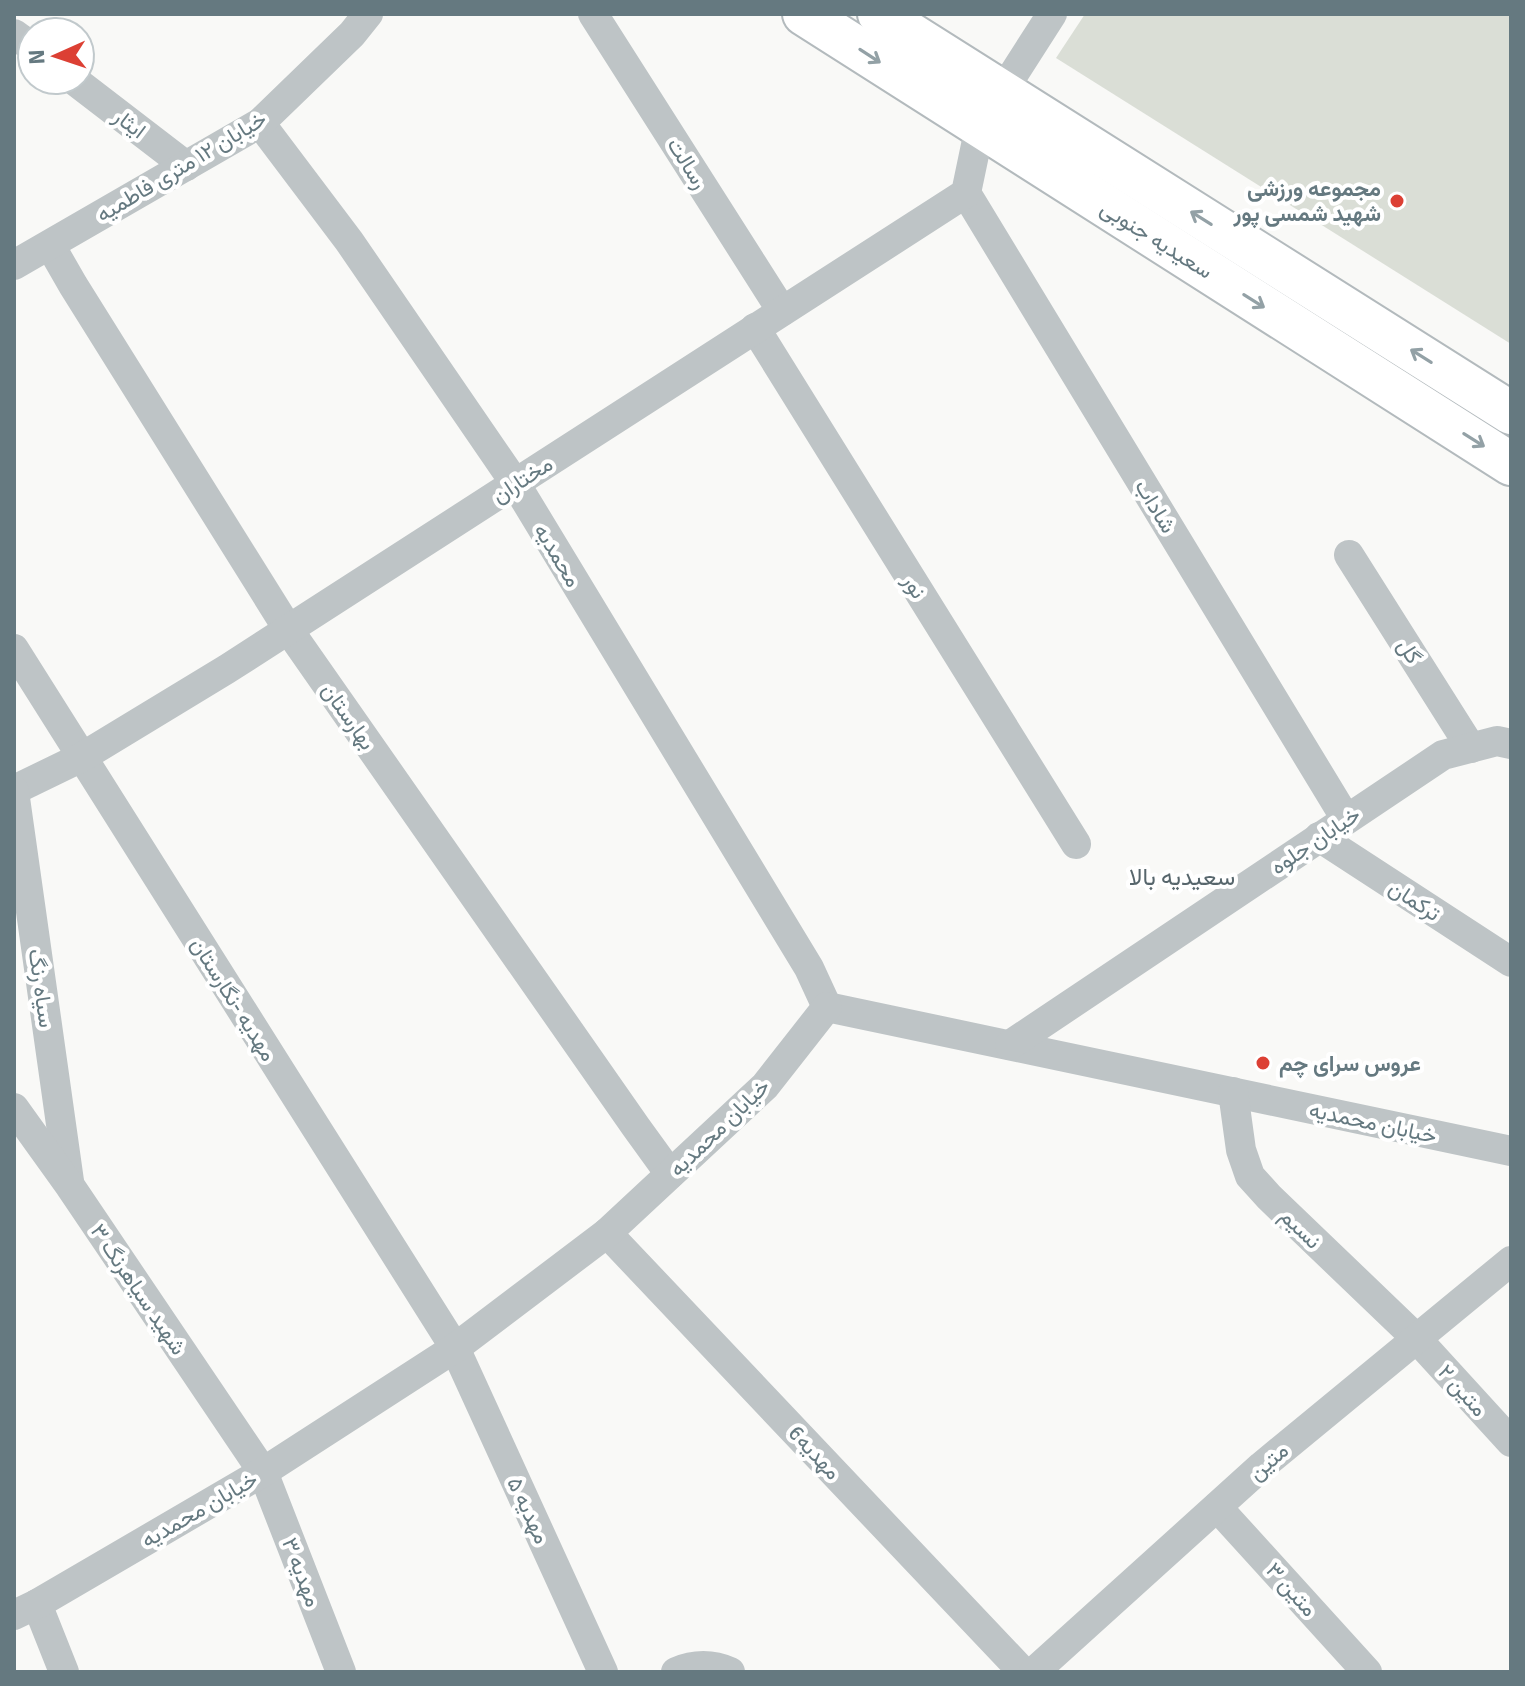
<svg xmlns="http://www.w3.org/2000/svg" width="1525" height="1686" viewBox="0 0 1525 1686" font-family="Signika,Vazirmatn,sans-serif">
	<rect width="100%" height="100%" fill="#f9f9f7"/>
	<!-- green -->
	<path fill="#daded6" d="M1085,14h426v330l-455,-286z"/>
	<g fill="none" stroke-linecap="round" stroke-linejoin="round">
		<!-- secondary casing -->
		<g stroke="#b3babd" stroke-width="46">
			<g id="secondary">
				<path d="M804,14l707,450"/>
				<path d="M879,14l632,399"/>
			</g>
		</g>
		<!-- street -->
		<g stroke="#bec4c6" stroke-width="30">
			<path d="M593,14l189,297"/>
			<path d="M14,34l18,13"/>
			<path d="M74,80l112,86"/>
			<path d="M1002,92l50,-78"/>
			<path d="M260,123l89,118 166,242 294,485 18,39"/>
			<path d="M966,193l380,626"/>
			<path d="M50,245l23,40 215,344 348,498 34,47"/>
			<path d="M14,265l246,-142 92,-89 16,-20"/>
			<path d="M755,328l321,516"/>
			<path d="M1349,555l122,193"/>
			<path d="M14,649l441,699 148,324"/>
			<path d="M14,790l68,-33 145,-88 739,-476 14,-67"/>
			<path d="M14,791l55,390"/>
			<path d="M1319,837l192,125"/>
			<path d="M827,1007l684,144"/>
			<path d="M1010,1045l433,-290 54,-14 14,3"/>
			<path d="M1233,1092l8,58 9,26 19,21 147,141 95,104"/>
			<path d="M14,1108l56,78 193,286 78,200"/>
			<path d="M607,1233l416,439"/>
			<path d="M1217,1507l150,165"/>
			<path d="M37,1604l27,68"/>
			<path d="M14,1615l23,-11 226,-132 192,-124 152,-115 158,-147 62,-79"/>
			<path d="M676,1672c19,-8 36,-8 54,0"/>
			<path d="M1034,1672l228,-206 249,-205"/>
		</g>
		<!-- secondary -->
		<use href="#secondary" stroke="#fff" stroke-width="42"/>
	</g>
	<!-- one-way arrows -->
	<defs><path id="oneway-shaft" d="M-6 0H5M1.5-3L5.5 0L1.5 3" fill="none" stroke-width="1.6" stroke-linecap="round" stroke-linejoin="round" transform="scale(2)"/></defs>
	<g stroke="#93a1a6">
		<use href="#oneway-shaft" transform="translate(870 56) rotate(33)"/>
		<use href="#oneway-shaft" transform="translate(1201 218) rotate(-148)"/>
		<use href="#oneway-shaft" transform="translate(1254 301) rotate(32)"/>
		<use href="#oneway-shaft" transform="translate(1421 356) rotate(-148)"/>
		<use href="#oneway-shaft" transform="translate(1474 440) rotate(32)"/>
	</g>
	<!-- markers -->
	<g fill="#dc4034" stroke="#fff" stroke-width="3">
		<circle cx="1397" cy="201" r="8"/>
		<circle cx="1263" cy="1063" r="8"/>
	</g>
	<g text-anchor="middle" stroke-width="8" stroke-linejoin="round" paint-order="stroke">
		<!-- street labels -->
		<g font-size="22" fill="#657980" stroke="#fff">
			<text transform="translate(130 123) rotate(37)" y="8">ایثار</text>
			<text transform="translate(688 163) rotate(58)" y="8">رسالت</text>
			<text transform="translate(181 166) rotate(-31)" y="8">خیابان ۱۲ متری فاطمیه</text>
			<text transform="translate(1157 239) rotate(32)" y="8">سعیدیه جنوبی</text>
			<text transform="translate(522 479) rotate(-33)" y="8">مختاران</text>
			<text transform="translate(1156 506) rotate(59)" y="8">شاداب</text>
			<text transform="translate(558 555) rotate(59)" y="8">محمدیه</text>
			<text transform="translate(915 586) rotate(58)" y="8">نور</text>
			<text transform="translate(1410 651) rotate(58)" y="8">گل</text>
			<text transform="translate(349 716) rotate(55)" y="8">بهارستان</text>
			<text transform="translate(1315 840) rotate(-34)" y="8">خیابان جلوه</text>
			<text transform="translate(1415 900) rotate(33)" y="8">ترکمان</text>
			<text transform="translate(42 988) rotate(82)" y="8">سیاه رنگ</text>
			<text transform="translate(234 999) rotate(58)" y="8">مهدیه -نگارستان</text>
			<text transform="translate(1373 1122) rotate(12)" y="8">خیابان محمدیه</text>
			<text transform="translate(719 1127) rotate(-44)" y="8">خیابان محمدیه</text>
			<text transform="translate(1301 1228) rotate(44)" y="8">نسیم</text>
			<text transform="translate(139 1289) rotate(56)" y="8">شهید سیاهرنگ ۳</text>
			<text transform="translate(1463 1390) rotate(48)" y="8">متین ۲</text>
			<text transform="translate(815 1452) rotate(47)" y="8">مهدیه6</text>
			<text transform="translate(1268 1461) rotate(-41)" y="8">متین</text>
			<text transform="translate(199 1509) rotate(-30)" y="8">خیابان محمدیه</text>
			<text transform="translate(529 1510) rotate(65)" y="8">مهدیه ۵</text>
			<text transform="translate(302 1572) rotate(69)" y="8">مهدیه ۳</text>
			<text transform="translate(1292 1589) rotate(48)" y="8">متین ۳</text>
		</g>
		<!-- poi labels -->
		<g font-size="22" font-weight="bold" fill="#657980" stroke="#fff" text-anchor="end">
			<text x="1381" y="196">مجموعه ورزشی<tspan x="1381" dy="25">شهید شمسی پور</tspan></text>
			<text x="1279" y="1071" text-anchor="start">عروس سرای چم</text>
		</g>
		<!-- neighbourhood labels -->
		<g font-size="24" fill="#57666c" stroke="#fff">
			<text x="1182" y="885">سعيدیه بالا</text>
		</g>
	</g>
	<!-- border -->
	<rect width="1525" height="1686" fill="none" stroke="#657980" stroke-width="32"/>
	<!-- north arrow -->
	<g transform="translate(56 56) rotate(267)"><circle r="38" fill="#ffffff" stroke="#c1c9cc" stroke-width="2"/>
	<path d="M0-6L14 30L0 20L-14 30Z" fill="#dc4034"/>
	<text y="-12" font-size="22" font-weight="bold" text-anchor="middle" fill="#657980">N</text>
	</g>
</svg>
